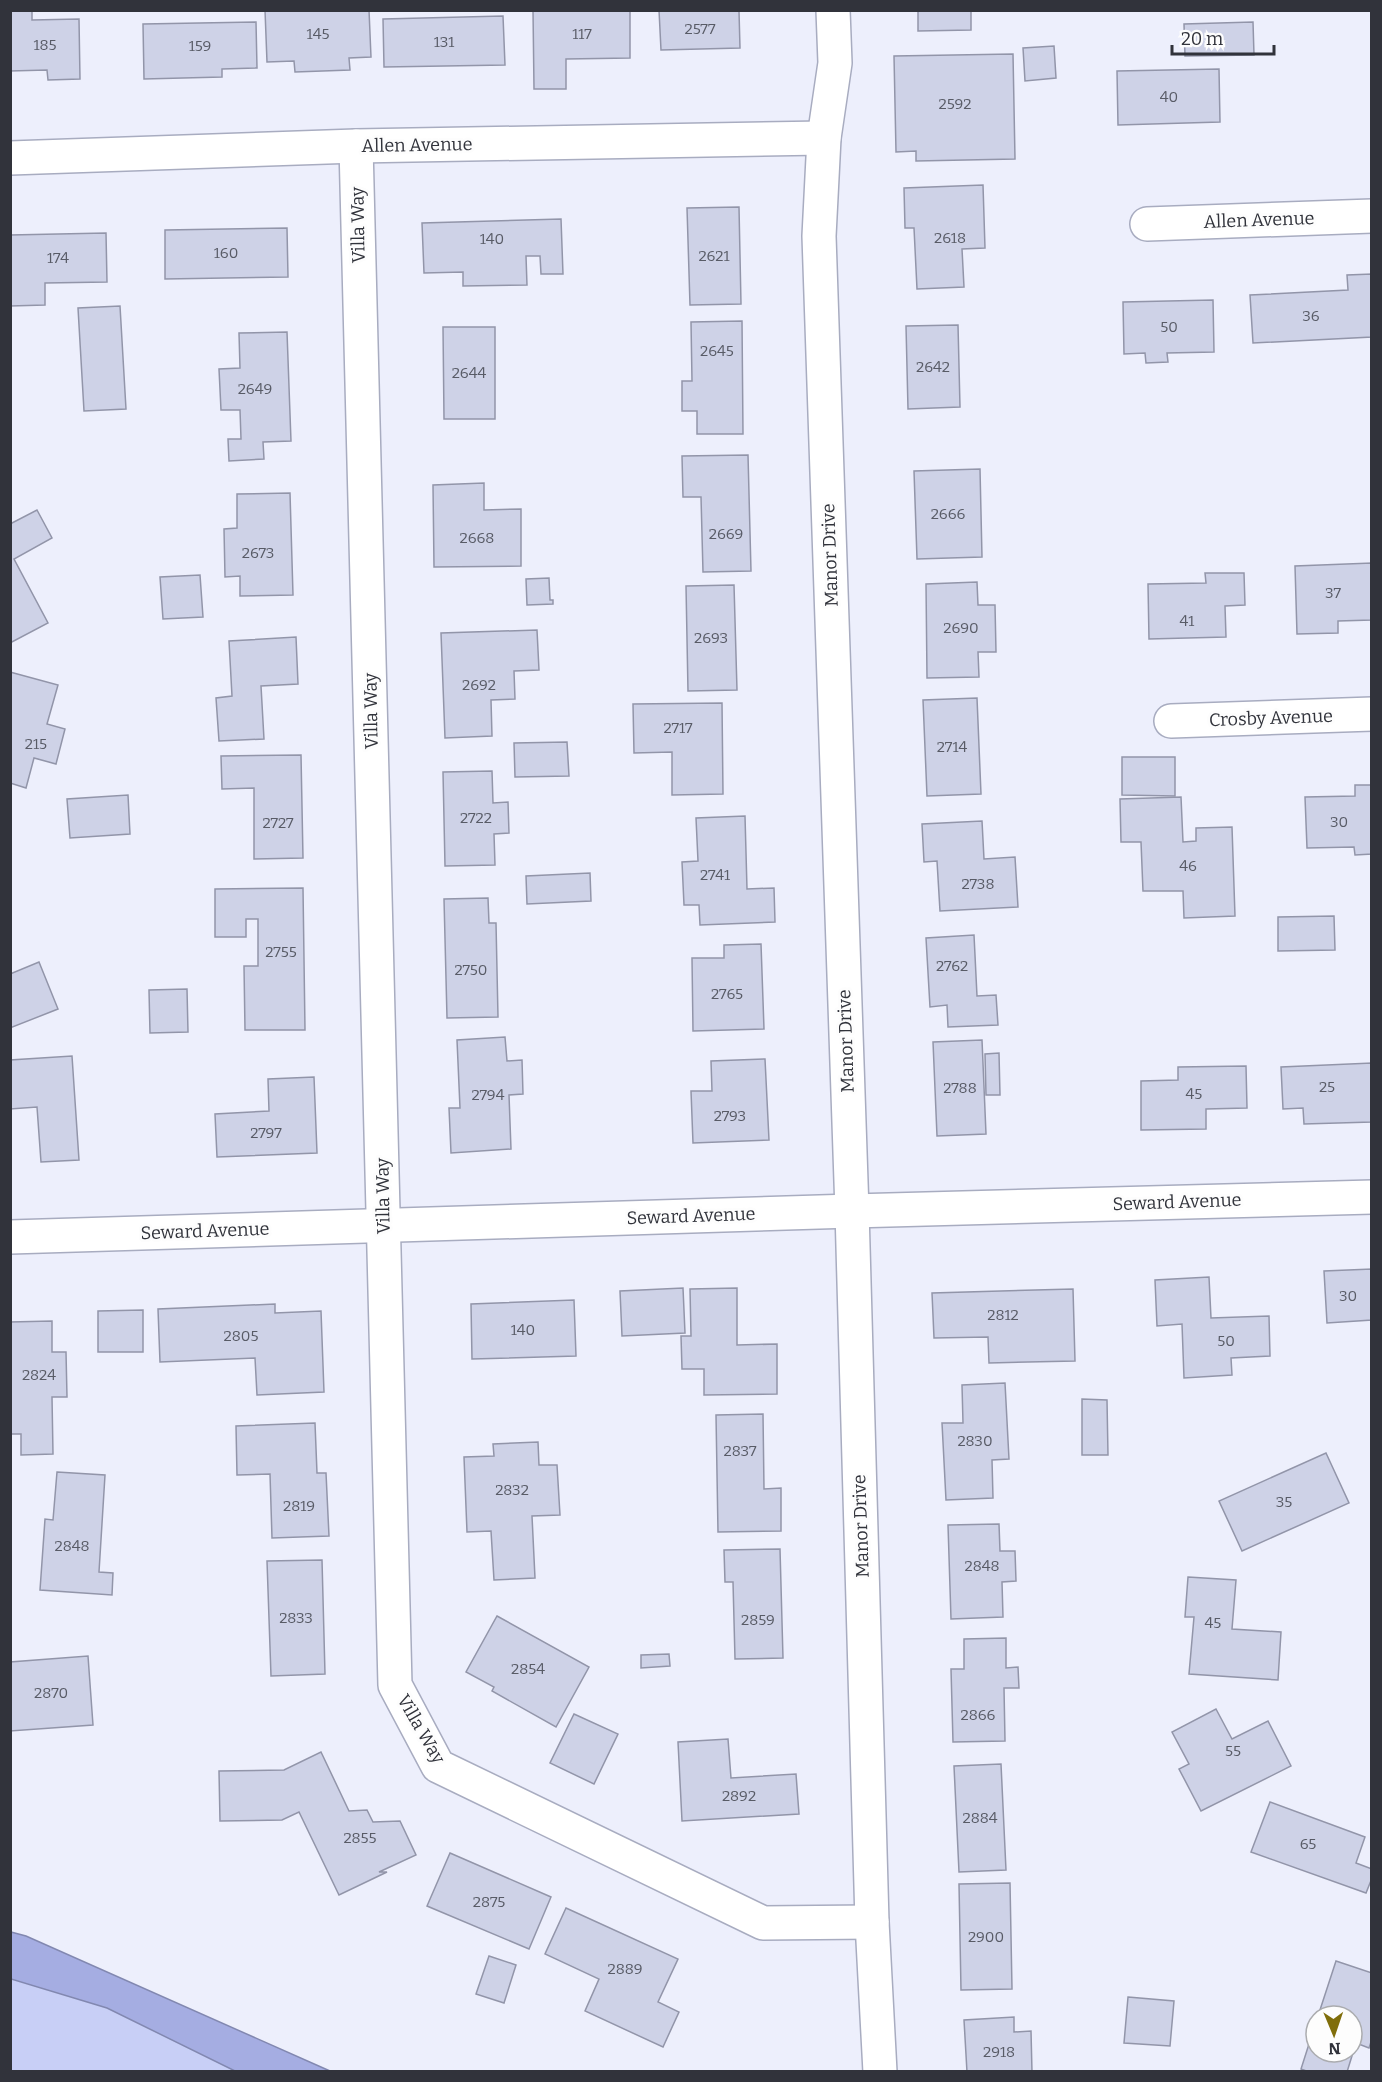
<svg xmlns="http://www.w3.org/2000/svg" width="1382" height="2082" viewBox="0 0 1382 2082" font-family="Bitter,serif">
	<rect width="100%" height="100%" fill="#edeffc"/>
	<!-- green -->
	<path fill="#c8cff6" d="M10,1979l97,29 128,63h-224z"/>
	<!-- water -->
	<path fill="#a5ade2" stroke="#8288b0" stroke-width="1.5" d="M11,1932l15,4 304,135h-95l-128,-63 -96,-29z"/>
	<!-- building -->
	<g fill="#ced2e7" stroke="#9295a9" stroke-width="1.5">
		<path d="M10,10h22v10l47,-1 1,60 -32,1 -1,-10 -37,1z"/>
		<path d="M265,10h104l2,47 -22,1 1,12 -55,2 -1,-11 -27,1z"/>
		<path d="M533,10h97v48l-64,1v30h-32z"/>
		<path d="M659,10h87l-7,1 1,37 -79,2z"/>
		<path d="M918,10h53v20l-53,1z"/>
		<path d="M503,16l2,49 -121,2 -1,-48z"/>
		<path d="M256,22l1,46 -35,1v8l-78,2 -1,-55z"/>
		<path d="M1253,22l1,33 -69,1 -1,-32z"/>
		<path d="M1054,46l2,32 -31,3 -2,-33z"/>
		<path d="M1013,54l2,105 -99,2v-10l-20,1 -2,-96z"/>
		<path d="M1219,69l1,53 -102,3 -1,-54z"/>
		<path d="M983,185l2,63 -23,1 2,38 -47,2 -3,-61h-9l-1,-40z"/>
		<path d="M739,207l2,97 -51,1 -3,-97z"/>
		<path d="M561,219l2,55h-22l-1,-18h-14l1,29 -64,1v-14l-39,1 -2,-50z"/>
		<path d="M287,228l1,49 -123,2v-49z"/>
		<path d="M106,233l1,49 -62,1v22l-35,1v-71z"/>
		<path d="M1372,274v63l-119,6 -3,-48 98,-5 -1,-15z"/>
		<path d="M1213,300l1,52 -47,1 1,9 -22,1 -1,-10 -21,1 -1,-52z"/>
		<path d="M120,306l6,103 -42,2 -6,-103z"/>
		<path d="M742,321l1,113h-46v-23h-15v-30h10l-1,-59z"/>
		<path d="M958,325l2,82 -52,2 -2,-83z"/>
		<path d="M443,327h52v92h-51z"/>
		<path d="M287,332l4,109 -28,1 1,17 -35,2 -1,-22h13l-1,-29h-19l-2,-41 21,-1 -1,-35z"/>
		<path d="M748,455l3,116 -48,1 -2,-75h-18l-1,-41z"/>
		<path d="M980,469l2,88 -65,2 -3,-88z"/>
		<path d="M484,483v27l37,-1v57l-87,1 -1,-82z"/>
		<path d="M290,493l3,102 -53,1v-20l-15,1 -1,-48 13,-1v-34z"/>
		<path d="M37,510l15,28 -38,21 34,64 -38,20v-119z"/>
		<path d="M1372,563v57l-34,1v12l-41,1 -2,-68z"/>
		<path d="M1205,573h39l1,32 -20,1 1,31 -77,2 -1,-55 58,-1z"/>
		<path d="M200,575l3,42 -40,2 -3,-42z"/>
		<path d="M549,578l1,22h3v4l-26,1 -1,-26z"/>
		<path d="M977,582l1,23h17l1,47h-18l1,25 -52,1 -1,-94z"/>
		<path d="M734,585l3,105 -49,1 -2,-105z"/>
		<path d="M537,630l2,40 -25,1 1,28 -24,1 1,36 -47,2 -4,-105z"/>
		<path d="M296,637l2,47 -37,2 3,53 -45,2 -3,-43 16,-2 -3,-55z"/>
		<path d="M10,672l48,13 -11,39 18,5 -9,35 -22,-6 -8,30 -16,-5z"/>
		<path d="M977,698l4,96 -54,2 -4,-96z"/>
		<path d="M722,703l1,91 -51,1v-43l-38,1 -1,-49z"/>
		<path d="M567,742l2,34 -54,1 -1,-34z"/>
		<path d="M301,755l2,103 -49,1v-71l-32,1 -1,-33z"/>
		<path d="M1122,757h53v39l-53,-1z"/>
		<path d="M492,771l1,32 15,-1 1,31 -15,1 1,31 -50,1 -2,-94z"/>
		<path d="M1355,785h17v69l-17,1 -1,-8 -47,1 -2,-51 50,-1z"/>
		<path d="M128,795l2,39 -60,4 -3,-39z"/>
		<path d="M1181,797l2,45 13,-1v-13l36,-1 3,89 -51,2 -1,-27h-40l-2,-49h-20l-1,-43z"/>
		<path d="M745,816l2,73 27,-1 1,34 -75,3 -1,-20h-15l-2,-43 16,-1 -2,-43z"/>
		<path d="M982,821l2,38 31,-2 3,50 -78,4 -3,-50 -13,1 -2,-38z"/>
		<path d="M590,873l1,28 -64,3 -1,-28z"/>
		<path d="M303,888l2,142h-60l-1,-64h14v-47h-12v18h-31v-48z"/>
		<path d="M488,898l1,25h7l2,94 -51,1 -3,-119z"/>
		<path d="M1334,916l1,34 -57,1v-34z"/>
		<path d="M974,935l3,61 19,-1 2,30 -50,2 -1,-22 -17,2 -4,-69z"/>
		<path d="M761,944l3,85 -71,2 -1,-73h32v-13z"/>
		<path d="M39,962l19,47 -48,19v-54z"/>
		<path d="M187,989l1,43 -38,1 -1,-43z"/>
		<path d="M505,1037l2,24 15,-1 1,34 -14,1 2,54 -60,4 -2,-45h11l-3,-68z"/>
		<path d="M982,1040l4,94 -49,2 -4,-94z"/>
		<path d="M999,1053l1,42h-14l-1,-41z"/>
		<path d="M72,1056l7,104 -38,2 -4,-55 -27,2v-49z"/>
		<path d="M765,1059l4,81 -76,3 -2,-52h21l-1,-30z"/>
		<path d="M1372,1063v59l-68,2 -1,-16 -20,1 -2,-42z"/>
		<path d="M1246,1066l1,42 -41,1v20l-65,1v-49l37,-1v-13z"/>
		<path d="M314,1077l3,76 -100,4 -2,-43 54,-3 -1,-32z"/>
		<path d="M1372,1269v51l-45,3 -3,-52z"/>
		<path d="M1209,1277l2,41 58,-2 1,40 -39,2 1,17 -48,3 -2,-54 -25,2 -2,-46z"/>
		<path d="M683,1288l2,45 -63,3 -2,-45z"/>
		<path d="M737,1288v57l40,-1v50l-73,1v-26h-22l-1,-33h10l-1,-47z"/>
		<path d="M1073,1289l2,72 -86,2 -1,-26 -54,1 -2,-45z"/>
		<path d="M574,1300l2,56 -104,3 -1,-55z"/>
		<path d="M275,1304v9l46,-2 3,81 -67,3 -2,-37 -95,4 -2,-53z"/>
		<path d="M143,1310v42h-45v-41z"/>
		<path d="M52,1321v31h14l1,45h-15l1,57 -32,1v-21h-11v-112z"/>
		<path d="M1005,1383l4,76 -17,1 1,38 -47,2 -4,-77h21l-1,-38z"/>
		<path d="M1082,1399l25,1 1,55h-26z"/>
		<path d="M763,1414l1,75 17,-1v43l-63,1 -2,-117z"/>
		<path d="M315,1423l2,50h9l3,63 -57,2 -2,-64 -33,1 -1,-49z"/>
		<path d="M538,1442l1,23h18l3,50 -28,1 3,62 -41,2 -3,-49 -24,1 -3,-75 30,-1 -1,-12z"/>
		<path d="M1326,1453l23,50 -107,48 -23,-50z"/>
		<path d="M57,1472l48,3 -6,97 14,1 -1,22 -72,-5 5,-71 8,1z"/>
		<path d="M999,1524l1,27h15l1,30 -14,1 1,35 -52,2 -3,-94z"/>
		<path d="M780,1549l3,109 -48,1 -2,-77h-8l-1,-32z"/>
		<path d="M322,1560l3,114 -54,2 -4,-115z"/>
		<path d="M1188,1577l48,3 -4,49 49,3 -3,48 -89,-6 5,-57h-9z"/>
		<path d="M497,1616l92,51 -33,60 -64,-36 2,-4 -28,-15z"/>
		<path d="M1006,1638v30l12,-1 1,21h-15l1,53 -52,1 -2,-73h13v-30z"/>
		<path d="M669,1654l1,12 -29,2v-13z"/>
		<path d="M88,1656l5,69 -83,6v-69z"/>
		<path d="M1216,1709l16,30 36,-18 23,45 -90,45 -22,-42 10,-5 -17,-32z"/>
		<path d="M574,1714l44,20 -24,50 -44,-21z"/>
		<path d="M728,1739l3,39 65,-4 3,40 -117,7 -4,-79z"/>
		<path d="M321,1752l28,59 18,-1 6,12 27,-1 16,34 -37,17h8l-48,23 -40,-83 -17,8 -62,1 -1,-50 65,-1z"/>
		<path d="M1001,1764l5,106 -47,2 -5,-106z"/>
		<path d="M1270,1802l95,35 -9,26 16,6v9l-6,15 -115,-41z"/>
		<path d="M450,1853l101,44 -22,52 -102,-43z"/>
		<path d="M1010,1883l2,106 -51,1 -2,-106z"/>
		<path d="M566,1908l112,51 -20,43 21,10 -16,35 -78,-36 14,-32 -54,-25z"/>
		<path d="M489,1956l27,9 -12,38 -28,-9z"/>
		<path d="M1336,1961l36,12v66l-3,9 -13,-5 -9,29h-38l-8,-3 15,-47v30h36v-36h-34z"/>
		<path d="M1128,1997l46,4 -4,45 -46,-3z"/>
		<path d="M1014,2017v15l17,-1 1,41h-65l-3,-52z"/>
	</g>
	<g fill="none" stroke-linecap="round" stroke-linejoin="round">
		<!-- street casing -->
		<g stroke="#a8acc0" stroke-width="36">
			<g id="street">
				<path d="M833,10l2,53 -11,75 -5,98 33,975 20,711 8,150"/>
				<path d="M356,146l39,1539 43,81 325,157 109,-1"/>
				<path d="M10,158l346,-12 468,-8"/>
				<path d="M1147,224l225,-8"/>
				<path d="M1171,721l201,-7"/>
				<path d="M10,1237l842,-26 520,-14"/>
			</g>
		</g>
		<!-- street -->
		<use href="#street" stroke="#fff" stroke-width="33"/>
	</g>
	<g text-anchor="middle" stroke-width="6" stroke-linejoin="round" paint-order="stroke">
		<!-- number labels -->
		<g font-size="15" fill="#585b66">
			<text x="700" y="34">2577</text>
			<text x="318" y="39">145</text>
			<text x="582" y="39">117</text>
			<text x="444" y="47">131</text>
			<text x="45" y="50">185</text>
			<text x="200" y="51">159</text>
			<text x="1169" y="102">40</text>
			<text x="955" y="109">2592</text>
			<text x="950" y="243">2618</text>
			<text x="492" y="244">140</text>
			<text x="226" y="258">160</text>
			<text x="714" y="261">2621</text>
			<text x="58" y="263">174</text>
			<text x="1311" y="321">36</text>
			<text x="1169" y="332">50</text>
			<text x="717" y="356">2645</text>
			<text x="933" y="372">2642</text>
			<text x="469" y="378">2644</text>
			<text x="255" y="394">2649</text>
			<text x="948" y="519">2666</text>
			<text x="726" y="539">2669</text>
			<text x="477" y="543">2668</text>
			<text x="258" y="558">2673</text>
			<text x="1333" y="598">37</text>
			<text x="1187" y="626">41</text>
			<text x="961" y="633">2690</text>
			<text x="711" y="643">2693</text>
			<text x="479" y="690">2692</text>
			<text x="678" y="733">2717</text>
			<text x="36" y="749">215</text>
			<text x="952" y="752">2714</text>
			<text x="476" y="823">2722</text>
			<text x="1339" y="827">30</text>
			<text x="278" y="828">2727</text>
			<text x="1188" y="871">46</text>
			<text x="715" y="880">2741</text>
			<text x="978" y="889">2738</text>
			<text x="281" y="957">2755</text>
			<text x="952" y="971">2762</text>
			<text x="471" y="975">2750</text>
			<text x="727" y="999">2765</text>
			<text x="1327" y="1092">25</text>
			<text x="960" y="1093">2788</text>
			<text x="1194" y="1099">45</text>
			<text x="488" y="1100">2794</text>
			<text x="730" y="1121">2793</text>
			<text x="266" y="1138">2797</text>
			<text x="1348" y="1301">30</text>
			<text x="1003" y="1320">2812</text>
			<text x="523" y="1335">140</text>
			<text x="241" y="1341">2805</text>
			<text x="1226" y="1346">50</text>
			<text x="39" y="1380">2824</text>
			<text x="975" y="1446">2830</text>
			<text x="740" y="1456">2837</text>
			<text x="512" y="1495">2832</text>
			<text x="1284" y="1507">35</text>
			<text x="299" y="1511">2819</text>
			<text x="72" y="1551">2848</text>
			<text x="982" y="1571">2848</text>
			<text x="296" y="1623">2833</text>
			<text x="758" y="1625">2859</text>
			<text x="1213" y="1628">45</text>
			<text x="528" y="1674">2854</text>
			<text x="51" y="1698">2870</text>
			<text x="978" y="1720">2866</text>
			<text x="1233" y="1756">55</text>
			<text x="739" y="1801">2892</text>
			<text x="980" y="1823">2884</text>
			<text x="360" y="1843">2855</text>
			<text x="1308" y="1849">65</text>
			<text x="489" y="1907">2875</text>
			<text x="986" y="1942">2900</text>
			<text x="625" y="1974">2889</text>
			<text x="999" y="2057">2918</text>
		</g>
		<!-- street labels -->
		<g font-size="18" fill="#31333b" stroke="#fdfdfd">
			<text transform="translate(417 145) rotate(-1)" y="6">Allen Avenue</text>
			<text transform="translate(1259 220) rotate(-2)" y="6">Allen Avenue</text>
			<text transform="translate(358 225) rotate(-91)" y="6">Villa Way</text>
			<text transform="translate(830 555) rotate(-92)" y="6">Manor Drive</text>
			<text transform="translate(371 711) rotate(-91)" y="6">Villa Way</text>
			<text transform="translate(1271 718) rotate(-2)" y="6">Crosby Avenue</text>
			<text transform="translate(846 1041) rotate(-92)" y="6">Manor Drive</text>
			<text transform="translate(383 1196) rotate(-91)" y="6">Villa Way</text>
			<text transform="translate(1177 1202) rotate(-2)" y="6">Seward Avenue</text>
			<text transform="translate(691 1216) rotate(-2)" y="6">Seward Avenue</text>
			<text transform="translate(205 1231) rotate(-2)" y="6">Seward Avenue</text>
			<text transform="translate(861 1526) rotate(-92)" y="6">Manor Drive</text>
			<text transform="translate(421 1729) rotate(60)" y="6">Villa Way</text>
		</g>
	</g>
	<!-- border -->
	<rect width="1382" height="2082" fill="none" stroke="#31333b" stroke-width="24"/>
	<!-- north arrow -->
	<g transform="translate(1334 2034) rotate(178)"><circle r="28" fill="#fdfdfd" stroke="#abacaf" stroke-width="1.5"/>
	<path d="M0-4.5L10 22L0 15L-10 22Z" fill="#806e0b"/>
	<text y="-9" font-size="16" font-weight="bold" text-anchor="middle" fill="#31333b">N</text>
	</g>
	<!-- scale -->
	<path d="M1172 45v9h102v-9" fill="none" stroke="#31333b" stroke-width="3"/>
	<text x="1181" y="45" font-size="18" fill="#31333b" stroke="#fdfdfd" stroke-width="4.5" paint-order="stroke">20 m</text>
</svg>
